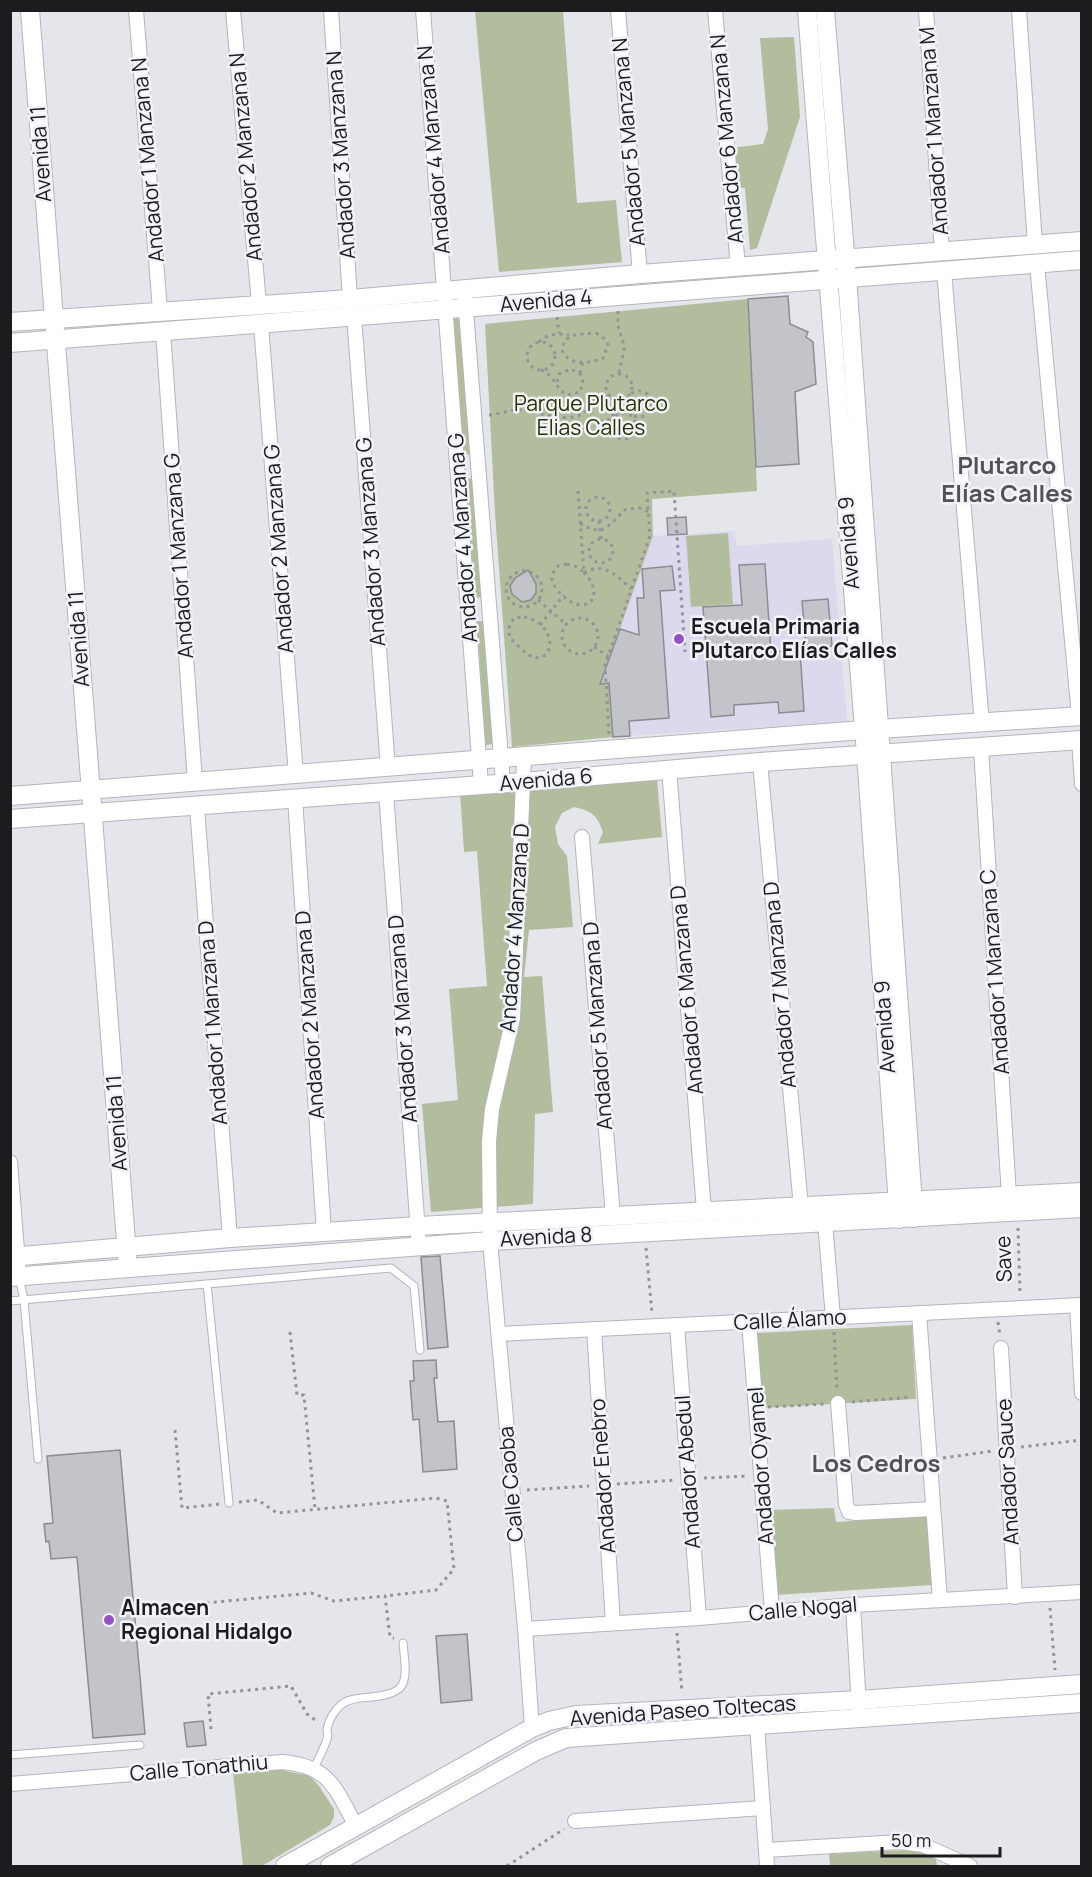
<svg xmlns="http://www.w3.org/2000/svg" width="1092" height="1877" viewBox="0 0 1092 1877" font-family="Manrope,sans-serif">
	<rect width="100%" height="100%" fill="#e5e5ec"/>
	<!-- education -->
	<path fill="#dcd8ee" d="M735,531l1,15 96,-7 15,183 -234,15 -5,-75 45,-126z"/>
	<!-- green -->
	<g fill="#b2bd9d">
		<path d="M475,11h88l14,192 39,-3 6,62 -123,10z"/>
		<path d="M794,37l6,80 -43,131 -7,2 -5,-62h-10l-4,-40 32,-4 5,-15 -8,-91z"/>
		<path d="M748,299l9,192 -105,8 1,37 -45,126 5,75 -101,10 -17,-234 -10,-189z"/>
		<path d="M461,318l11,136 -9,1 -11,-136z"/>
		<path d="M474,478l9,119 -8,1 -10,-119z"/>
		<path d="M728,533l5,71 -42,3 -5,-71z"/>
		<path d="M477,621h8l9,123 -9,1z"/>
		<path d="M657,779l5,58 -64,7 5,-12c-6,-17 -11,-21 -29,-25l-12,6 -7,14 3,17 9,12 6,71 -44,3 -5,47 18,-1 11,136 -18,2 -2,90 -102,8 -9,-108 36,-4 -9,-111 38,-3 -10,-135 -13,1 -4,-60z"/>
		<path d="M912,1325l4,74 -155,9 -4,-75z"/>
		<path d="M834,1508l2,14 91,-6 5,69 -156,10 -6,-85z"/>
		<path d="M281,1770l29,6 9,10 15,23v8l-4,8 -68,41h-19l-10,-93z"/>
		<path d="M909,1850l13,3 14,6 1,7h-107l-1,-12z"/>
	</g>
	<!-- building -->
	<g fill="#c3c3ca" stroke="#8c8c93" stroke-width="1.5">
		<path d="M788,296l2,28 18,8 -2,5 7,5 3,42 -21,8 4,72 -43,3 -8,-168z"/>
		<path d="M686,517l1,17 -19,1 -1,-17z"/>
		<path d="M765,564l6,88 29,-2 4,61 -25,2 -1,-11 -44,3v10l-23,2 -8,-110 39,-2 -3,-40z"/>
		<path d="M672,566l3,24 -15,1 9,127 -40,3 1,15 -17,1 -4,-54 -9,1 20,-55 19,6 -2,-37h7l-2,-29z"/>
		<path d="M528,570l8,14v9l-5,7 -9,2 -10,-8 -2,-8 5,-8z"/>
		<path d="M828,599l4,47 -26,2 -4,-47z"/>
		<path d="M440,1256l8,91 -20,2 -7,-92z"/>
		<path d="M436,1360l1,18h-3l4,44 16,-1 3,48 -34,3 -4,-53 -6,1 -3,-39h4l-1,-20z"/>
		<path d="M120,1450l25,284 -52,4 -16,-181 -26,2 -2,-18 -3,1 -2,-18 9,-1 -6,-67z"/>
		<path d="M467,1634l5,66 -31,3 -5,-67z"/>
		<path d="M203,1721l3,24 -19,2 -3,-24z"/>
	</g>
	<g fill="none" stroke-linecap="round" stroke-linejoin="round">
		<!-- service casing -->
		<g stroke="#b4b4bb" stroke-width="9">
			<g id="service">
				<path d="M19,1277l5,23 14,159"/>
				<path d="M207,1284l22,219"/>
				<path d="M10,1301l381,-33 23,18 6,64"/>
				<path d="M10,1755l130,-10"/>
				<path d="M314,1769c4,-10 10,-20 13,-30 2,-7 0,-2 0,-9 1,-9 7,-19 13,-24 5,-6 14,-7 21,-8 47,-4 47,-10 42,-55"/>
			</g>
		</g>
		<!-- minor casing -->
		<g stroke="#b4b4bb" stroke-width="16">
			<g id="minor">
				<path d="M136,10l24,300"/>
				<path d="M233,10l26,294"/>
				<path d="M331,10l19,289"/>
				<path d="M423,10l58,775"/>
				<path d="M618,10l22,264"/>
				<path d="M715,10l23,257"/>
				<path d="M926,10l16,242"/>
				<path d="M1019,10l16,235"/>
				<path d="M1037,264l42,452"/>
				<path d="M944,271l38,453"/>
				<path d="M465,298l38,485"/>
				<path d="M354,316l34,452"/>
				<path d="M261,324l35,451"/>
				<path d="M163,331l32,451"/>
				<path d="M1079,740l3,44"/>
				<path d="M981,748l28,448"/>
				<path d="M524,758l-11,260 -21,91 -3,32 1,100 35,388 7,99"/>
				<path d="M760,762l41,445"/>
				<path d="M669,769l35,442"/>
				<path d="M386,792l33,454"/>
				<path d="M295,798l29,434"/>
				<path d="M197,807l33,431"/>
				<path d="M582,837l31,379"/>
				<path d="M10,1162l9,114"/>
				<path d="M825,1222l8,96"/>
				<path d="M1077,1305l5,88"/>
				<path d="M919,1313l21,287"/>
				<path d="M749,1322l23,289"/>
				<path d="M677,1325l22,293"/>
				<path d="M594,1329l19,294"/>
				<path d="M499,1334l583,-29"/>
				<path d="M1001,1348l14,249"/>
				<path d="M838,1403l8,101 3,8 7,1 77,-4"/>
				<path d="M853,1605l6,102"/>
				<path d="M525,1629l174,-11 154,-13 229,-13"/>
				<path d="M757,1725l10,141"/>
				<path d="M10,1784l272,-22c48,4 53,26 74,64"/>
				<path d="M575,1821l188,-13"/>
				<path d="M766,1850l134,-8 23,3 47,21"/>
			</g>
		</g>
		<!-- tertiary casing -->
		<g stroke="#b4b4bb" stroke-width="20">
			<g id="tertiary">
				<path d="M30,10l98,1257"/>
				<path d="M807,10l59,744 33,465"/>
				<path d="M825,10l22,267 67,941"/>
				<path d="M10,322l340,-23 290,-25 442,-33"/>
				<path d="M10,343l1072,-83"/>
				<path d="M10,796l853,-66 219,-14"/>
				<path d="M10,819l513,-37 237,-20 322,-22"/>
				<path d="M10,1257l220,-19 188,-12 664,-34"/>
				<path d="M10,1277l480,-36 592,-33"/>
				<path d="M285,1866l247,-138 17,-7 27,-6 283,-15 223,-16"/>
				<path d="M330,1866l206,-115 30,-13 516,-35"/>
			</g>
		</g>
		<!-- path -->
		<g stroke="#939398" stroke-width="3" stroke-dasharray="3 4.5" stroke-linecap="butt">
			<path d="M618,311v15l5,16 1,8 -5,23"/>
			<path d="M557,317l2,16"/>
			<path d="M596,333l9,6 3,6 -5,13c-14,6 -35,8 -41,-8 2,-18 20,-16 34,-17z"/>
			<path d="M539,342c7,-8 20,-9 30,-7"/>
			<circle cx="541" cy="356" r="14"/>
			<path d="M541,370c14,5 14,19 26,25l13,-3 3,-9 -2,-8 -10,-6 -12,5 -2,8"/>
			<path d="M580,373l3,-12"/>
			<circle cx="619" cy="387" r="13"/>
			<circle cx="639" cy="404" r="13"/>
			<circle cx="623" cy="426" r="13"/>
			<path d="M489,415c11,-1 23,-6 33,-5 18,1 50,17 66,-1 2,-3 3,-8 7,-12l8,-2 11,6 1,9 -3,8 -8,4 -9,-2 -6,-11"/>
			<path d="M578,491l6,82c19,-12 34,3 47,16"/>
			<circle cx="598" cy="509" r="12"/>
			<path d="M599,521l2,18"/>
			<path d="M580,523c24,16 29,1 46,-14l14,-1 9,4"/>
			<circle cx="601" cy="551" r="12"/>
			<path d="M567,564l8,2 7,5 -1,3 3,-1c10,8 17,30 -2,32 -11,1 -29,-16 -30,-26 0,-6 3,-9 6,-13z"/>
			<circle cx="524" cy="589" r="18"/>
			<path d="M538,600l28,24"/>
			<path d="M524,617c37,7 30,52 5,38 -5,-3 -10,-8 -14,-12 -9,-8 -7,-16 -1,-25z"/>
			<circle cx="580" cy="636" r="18"/>
			<path d="M540,625l24,-30"/>
			<path d="M594,647l14,9"/>
			<path d="M609,734l-4,-69 45,-129 -3,-43 27,-2 11,161"/>
			<path d="M1018,1228l2,65"/>
			<path d="M646,1248l6,65"/>
			<path d="M998,1322l2,14"/>
			<path d="M290,1332l7,63h7l11,114"/>
			<path d="M834,1332l3,59"/>
			<path d="M852,1402l59,-5"/>
			<path d="M768,1407l56,-3"/>
			<path d="M175,1430l7,78 38,-4"/>
			<path d="M1021,1447l61,-7"/>
			<path d="M943,1458l50,-7"/>
			<path d="M704,1478l44,-2"/>
			<path d="M617,1484l59,-4"/>
			<path d="M527,1490l62,-4"/>
			<path d="M239,1502l19,-2 19,13 159,-15 11,3 7,68 -18,21 -51,6"/>
			<path d="M154,1608l157,-15 23,8 51,-5 5,41 4,1"/>
			<path d="M1050,1608l5,62"/>
			<path d="M677,1633l5,59"/>
			<path d="M211,1729l-3,-35 83,-8 16,28 11,8"/>
			<path d="M507,1866l57,-37"/>
		</g>
		<!-- service -->
		<use href="#service" stroke="#fff" stroke-width="7"/>
		<!-- minor -->
		<use href="#minor" stroke="#fff" stroke-width="14"/>
		<!-- tertiary -->
		<use href="#tertiary" stroke="#fff" stroke-width="18"/>
	</g>
	<!-- markers -->
	<g fill="#9552c7" stroke="#f2f2f9" stroke-width="2">
		<circle cx="679" cy="639" r="6"/>
		<circle cx="109" cy="1620" r="6"/>
	</g>
	<g text-anchor="middle" stroke-width="5" stroke-linejoin="round" paint-order="stroke">
		<!-- street labels -->
		<g font-size="21" fill="#1c1c1f" stroke="#f2f2f9">
			<text transform="translate(934 131) rotate(-94)" y="7">Andador 1 Manzana M</text>
			<text transform="translate(727 139) rotate(-95)" y="7">Andador 6 Manzana N</text>
			<text transform="translate(629 142) rotate(-95)" y="7">Andador 5 Manzana N</text>
			<text transform="translate(434 150) rotate(-95)" y="7">Andador 4 Manzana N</text>
			<text transform="translate(41 154) rotate(-94)" y="7">Avenida 11</text>
			<text transform="translate(341 155) rotate(-94)" y="7">Andador 3 Manzana N</text>
			<text transform="translate(246 157) rotate(-95)" y="7">Andador 2 Manzana N</text>
			<text transform="translate(148 160) rotate(-95)" y="7">Andador 1 Manzana N</text>
			<text transform="translate(546 301) rotate(-5)" y="7">Avenida 4</text>
			<text transform="translate(463 538) rotate(-94)" y="7">Andador 4 Manzana G</text>
			<text transform="translate(371 542) rotate(-94)" y="7">Andador 3 Manzana G</text>
			<text transform="translate(849 543) rotate(-94)" y="7">Avenida 9</text>
			<text transform="translate(279 549) rotate(-94)" y="7">Andador 2 Manzana G</text>
			<text transform="translate(179 556) rotate(-94)" y="7">Andador 1 Manzana G</text>
			<text transform="translate(79 639) rotate(-94)" y="7">Avenida 11</text>
			<text transform="translate(546 780) rotate(-5)" y="7">Avenida 6</text>
			<text transform="translate(515 928) rotate(-86)" y="7">Andador 4 Manzana D</text>
			<text transform="translate(995 972) rotate(-94)" y="7">Andador 1 Manzana C</text>
			<text transform="translate(780 985) rotate(-95)" y="7">Andador 7 Manzana D</text>
			<text transform="translate(687 990) rotate(-95)" y="7">Andador 6 Manzana D</text>
			<text transform="translate(310 1015) rotate(-94)" y="7">Andador 2 Manzana D</text>
			<text transform="translate(403 1019) rotate(-94)" y="7">Andador 3 Manzana D</text>
			<text transform="translate(213 1023) rotate(-94)" y="7">Andador 1 Manzana D</text>
			<text transform="translate(598 1026) rotate(-94)" y="7">Andador 5 Manzana D</text>
			<text transform="translate(885 1027) rotate(-94)" y="7">Avenida 9</text>
			<text transform="translate(117 1123) rotate(-94)" y="7">Avenida 11</text>
			<text transform="translate(546 1237) rotate(-3)" y="7">Avenida 8</text>
			<text transform="translate(1004 1259) rotate(-92)" y="7">Save</text>
			<text transform="translate(790 1320) rotate(-3)" y="7">Calle Álamo</text>
			<text transform="translate(761 1466) rotate(-94)" y="7">Andador Oyamel</text>
			<text transform="translate(688 1472) rotate(-94)" y="7">Andador Abedul</text>
			<text transform="translate(1008 1472) rotate(-93)" y="7">Andador Sauce</text>
			<text transform="translate(603 1476) rotate(-94)" y="7">Andador Enebro</text>
			<text transform="translate(511 1484) rotate(-95)" y="7">Calle Caoba</text>
			<text transform="translate(803 1609) rotate(-5)" y="7">Calle Nogal</text>
			<text transform="translate(683 1711) rotate(-4)" y="7">Avenida Paseo Toltecas</text>
			<text transform="translate(199 1768) rotate(-5)" y="7">Calle Tonathiu</text>
		</g>
		<!-- park labels -->
		<g font-size="21" fill="#263200" stroke="#f2f2f9">
			<text x="591" y="411">Parque Plutarco<tspan x="591" dy="24">Elias Calles</tspan></text>
		</g>
		<!-- poi labels -->
		<g font-size="21" font-weight="bold" fill="#1c1c1f" stroke="#f2f2f9" text-anchor="start">
			<text x="691" y="634">Escuela Primaria<tspan x="691" dy="24">Plutarco Elías Calles</tspan></text>
			<text x="121" y="1615">Almacen<tspan x="121" dy="24">Regional Hidalgo</tspan></text>
		</g>
		<!-- quarter labels -->
		<g font-size="24" font-weight="bold" fill="#515157" stroke="#f2f2f9">
			<text x="1007" y="474">Plutarco<tspan x="1007" dy="28">Elías Calles</tspan></text>
			<text x="876" y="1472">Los Cedros</text>
		</g>
	</g>
	<!-- border -->
	<rect width="1092" height="1877" fill="none" stroke="#1c1c1f" stroke-width="24"/>
	<!-- scale -->
	<path d="M882 1847v9h118v-9" fill="none" stroke="#1c1c1f" stroke-width="3"/>
	<text x="891" y="1847" font-size="18" fill="#1c1c1f" stroke="#f2f2f9" stroke-width="4.5" paint-order="stroke">50 m</text>
</svg>
